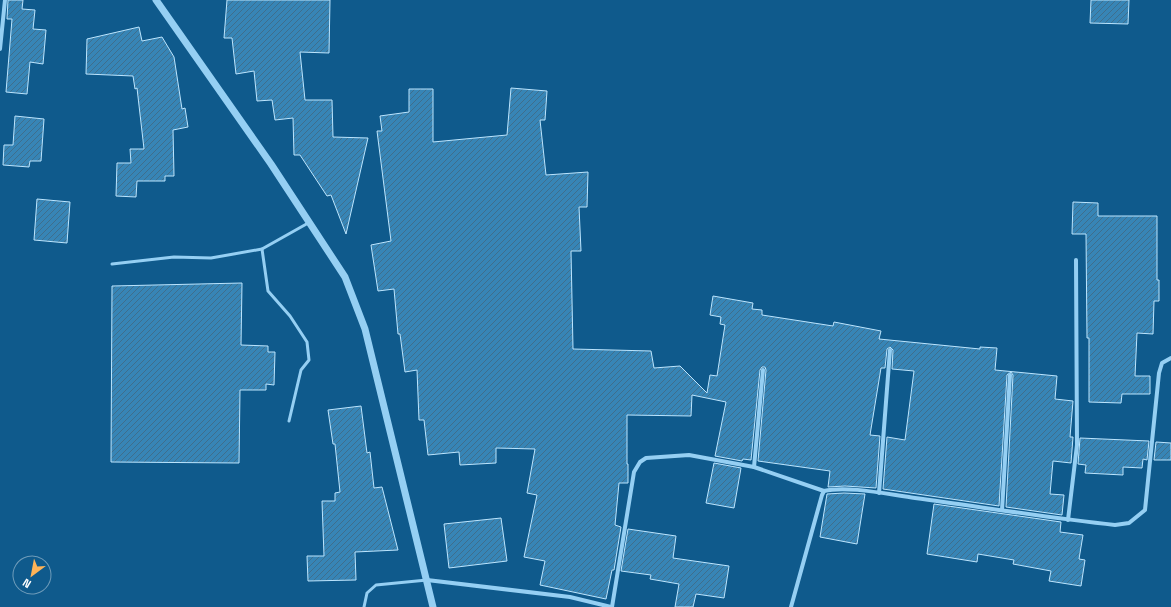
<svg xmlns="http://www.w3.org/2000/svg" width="1171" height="607" viewBox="0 0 1171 607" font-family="'Space Grotesk',sans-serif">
	<defs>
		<pattern id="building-hatch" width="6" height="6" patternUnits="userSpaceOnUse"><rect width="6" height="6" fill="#3785b6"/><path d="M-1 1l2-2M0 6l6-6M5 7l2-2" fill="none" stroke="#3f6e8c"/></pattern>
	</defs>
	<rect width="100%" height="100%" fill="#0f5a8c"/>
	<!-- building -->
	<g fill="url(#building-hatch)" stroke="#bce5fe">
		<path d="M8,0h15l-1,9 13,1 -2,19 13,1 -3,34 -13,-2 -3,32 -21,-2 6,-73h-5z"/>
		<path d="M227,0h103l-1,53 -29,-1 5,48h27l1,37 35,1 -22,96 -15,-39 -4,1 -27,-41h-6l-1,-37 -18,2 -3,-20 -15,1 -3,-30 -18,3 -4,-36h-8z"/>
		<path d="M1091,0h38l-1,24 -38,-1z"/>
		<path d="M139,27l3,14 20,-4 12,20 8,52 3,-1 3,19 -15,3 1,46h-9v5h-28l-1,16 -20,-1 1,-33h14l-1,-14h14l-7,-61 -2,1 -2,-13 -47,-2 1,-35z"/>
		<path d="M511,88l36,3 -2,29h-5l6,55 42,-3 -1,35h-8l2,44h-10l2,98 78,2 3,17 26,-2 27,27 3,-18 7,1 8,-51 -5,-1 1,-7 -11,-2 3,-19 40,7 -1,6 10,1v5l71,11 1,-4 47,9 -2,8 101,10v-2l17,1 -2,22 62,6 -2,23 18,2 -3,36h3l-2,26 -18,-2 -3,33 14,1 -2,20 -56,-8 7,-132 -2,-3 -4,3 -8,131 -116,-17 4,-52 18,3 9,-69 -22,-2 1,-19 -3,-3 -3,2 -2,19h-4l-11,67 10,1 -4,52 -31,-2 -17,1 2,-16 -72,-10 8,-91 -1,-3h-3l-2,3 -9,90 -8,-1 -1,2 -27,-5 11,-54 -34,-7 -1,21 -64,-1v49h1v19h-9l-4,42 6,2 -7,43h-2l-6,29 -66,-14 5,-24 -21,-4 13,-62 -10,-2 8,-44 -39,-1v15l-36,2 -1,-13 -31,3 -4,-35h-5l-2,-50 -12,2 -5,-38h-2l-4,-45 -16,2 -7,-46 20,-4 -14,-110h5l-2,-15 29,-4v-23h24v53l74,-7z"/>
		<path d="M15,116l29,3 -3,42h-11l-1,6 -26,-2 1,-20h9z"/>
		<path d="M37,199l33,3 -3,41 -33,-3z"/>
		<path d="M1073,202l25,1v13h59v64h2v21h-5l-1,33 -16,-1 -2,43h15v18h-28l-1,9 -32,-1v-64h-2l-1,-104h-14z"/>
		<path d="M242,283l-1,62 27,1v6h7l-1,33 -8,-1v6h-26l-1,73 -128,-1 1,-176z"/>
		<path d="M361,406l6,47 3,-1 4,36 8,-1 16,63 -43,2 1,28 -48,1 -1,-25h17l-2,-55h13v-8l5,-1 -5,-48h-2l-5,-34z"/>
		<path d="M1080,438l69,3 -2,19 -4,-1 -1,9 -19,-1v8l-38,-2 1,-8 -8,-1z"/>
		<path d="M1156,442l15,1v17h-17z"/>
		<path d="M714,463l27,5 -7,40 -28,-5z"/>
		<path d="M844,493l21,1 -8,50 -37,-7 7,-43z"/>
		<path d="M934,504l127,18 -1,10 23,3 -4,24 6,1 -4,26 -32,-5 2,-10 -38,-7 1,-4 -36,-6 -1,8 -50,-8z"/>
		<path d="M501,518l6,43 -58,7 -5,-44z"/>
		<path d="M628,529l48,7 -3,22 56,8 -5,32 -28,-4 -3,13h-18l4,-23 -29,-5 1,-4 -30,-4z"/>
	</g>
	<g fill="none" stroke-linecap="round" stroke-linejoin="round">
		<!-- service -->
		<g stroke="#95cff3" stroke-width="3">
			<path d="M262,249l6,42 22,25 17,26 2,18 -8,10 -12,51"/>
			<path d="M112,264l62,-7 37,1 51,-9 48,-27"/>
			<path d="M364,607l3,-14 9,-8 51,-5"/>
		</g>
		<!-- minor -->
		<g stroke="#95cff3" stroke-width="4">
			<path d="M0,49l5,-49"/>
			<path d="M754,467l9,-97"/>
			<path d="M879,493l11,-143"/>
			<path d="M1002,510l8,-135"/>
			<path d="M1068,520l9,-75 -1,-185"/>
			<path d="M427,580l143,17 41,10"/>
			<path d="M612,607l22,-135 6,-10 6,-4 43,-3 65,12 70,24"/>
			<path d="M791,607l31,-112 2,-4c23,-6 67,4 91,7 67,9 133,20 200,27l14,-2 16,-13 14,-137 3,-10 9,-5"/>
		</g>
		<!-- tertiary -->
		<path stroke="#95cff3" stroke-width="7" d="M156,0l115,164 74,113 20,52 68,278"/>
	</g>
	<!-- north arrow -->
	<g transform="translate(32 575) rotate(212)"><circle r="19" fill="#0f5a8c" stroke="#6f9cba"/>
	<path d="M0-3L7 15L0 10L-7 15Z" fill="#ffb357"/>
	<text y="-6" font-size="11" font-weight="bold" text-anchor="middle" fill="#ffffff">N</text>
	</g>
</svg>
